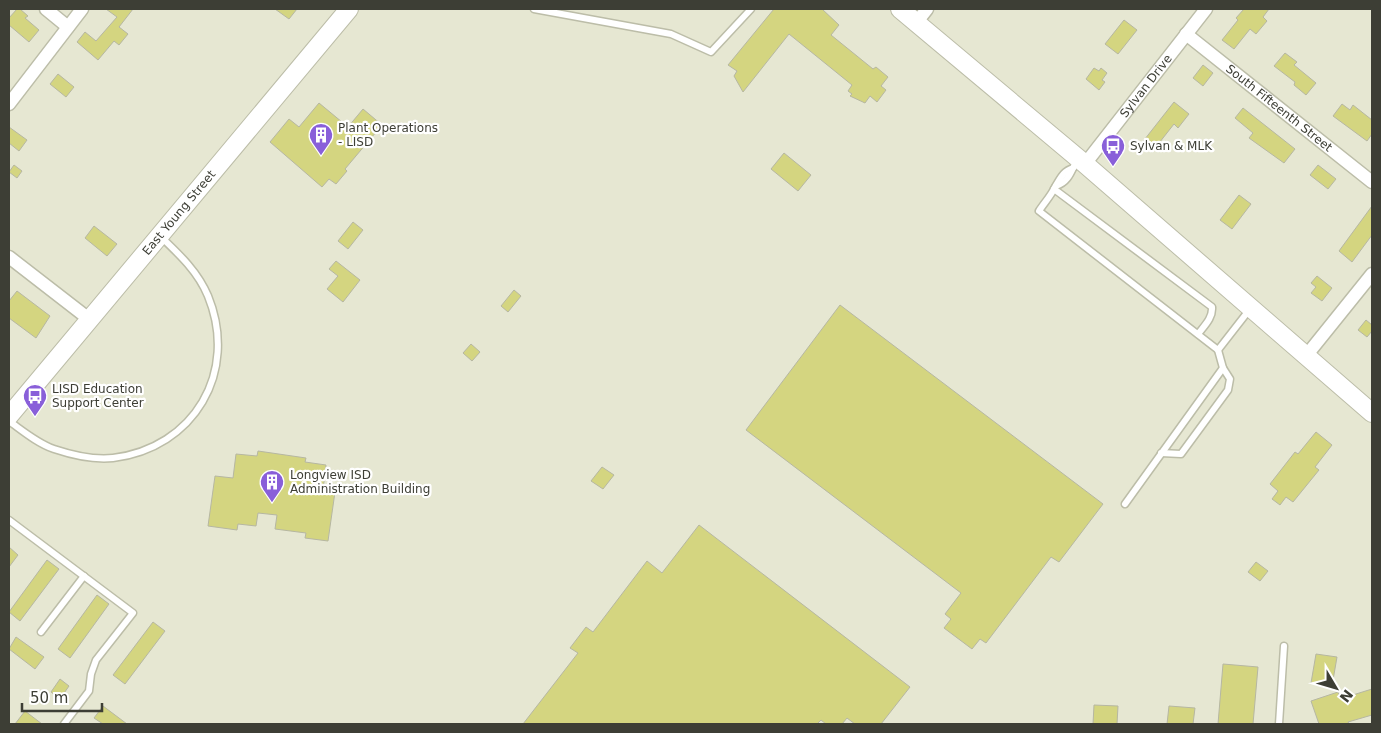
<svg xmlns="http://www.w3.org/2000/svg" width="1381" height="733" viewBox="0 0 1381 733" font-family="'DejaVu Sans',sans-serif">
	<rect width="100%" height="100%" fill="#e6e7d2"/>
	<!-- building -->
	<g fill="#d4d580" stroke="#b6b7a2">
		<path d="M17,9h3l8,7 -3,2 14,12 -10,12 -20,-17v-7z"/>
		<path d="M106,9h27l-14,18 9,7 -9,11 -5,-4 -16,19 -21,-18 8,-10 11,9 21,-24z"/>
		<path d="M275,9h22l-8,10z"/>
		<path d="M774,9h48l17,16 -8,10 42,34 3,-2 12,10 -7,9 5,4 -9,12 -7,-6 -5,7 -15,-7 2,-2 -4,-3 4,-6 -63,-51 -46,58 -9,-16 3,-5 -9,-6z"/>
		<path d="M1244,9h25l-6,8 4,4 -11,13 -6,-5 -16,20 -12,-9 16,-20 -2,-2z"/>
		<path d="M1124,20l13,10 -19,24 -13,-10z"/>
		<path d="M1285,53l12,9 -3,3 22,18 -10,12 -12,-10 1,-3 -21,-16z"/>
		<path d="M1203,65l10,8 -10,13 -10,-8z"/>
		<path d="M1094,68l5,3 2,-3 6,5 -5,7 3,2 -6,8 -13,-11z"/>
		<path d="M58,74l16,13 -8,10 -16,-13z"/>
		<path d="M1174,102l15,12 -11,14 -4,-4 -22,28 -11,-8z"/>
		<path d="M319,103l29,24 15,-18 19,16 -37,44 2,2 -11,13 -7,-5 -7,8 -52,-45 19,-23 10,8z"/>
		<path d="M1342,104l8,6 3,-5 19,15v14l-5,7 -34,-25z"/>
		<path d="M1243,108l52,41 -11,14 -35,-25 4,-5 -18,-15z"/>
		<path d="M9,127l18,13 -8,11 -10,-8z"/>
		<path d="M784,153l27,22 -13,16 -27,-22z"/>
		<path d="M14,165l8,6 -5,7 -8,-6z"/>
		<path d="M1318,165l18,14 -8,10 -18,-14z"/>
		<path d="M1239,195l12,9 -19,25 -12,-9z"/>
		<path d="M1372,206v29l-20,27 -13,-11z"/>
		<path d="M353,222l10,8 -15,19 -10,-8z"/>
		<path d="M94,226l23,18 -10,12 -22,-18z"/>
		<path d="M336,261l24,19 -17,22 -16,-13 11,-13 -9,-7z"/>
		<path d="M1317,276l15,12 -10,13 -11,-8 5,-6 -5,-4z"/>
		<path d="M514,290l7,6 -13,16 -7,-6z"/>
		<path d="M17,291l33,25 -14,22 -27,-20v-17z"/>
		<path d="M840,305l263,199 -44,58 -8,-5 -65,86 -6,-4 -8,10 -28,-21 7,-9 -6,-5 16,-21 -215,-163z"/>
		<path d="M1366,320l6,5v6l-5,6 -9,-7z"/>
		<path d="M471,344l9,8 -8,9 -9,-8z"/>
		<path d="M1316,432l16,13 -17,22 4,3 -26,32 -7,-5 -6,8 -8,-6 6,-8 -8,-7 25,-32 3,2z"/>
		<path d="M258,451l48,7 -1,4 21,3 -3,25 12,2 -7,49 -23,-3 1,-5 -31,-4 2,-14 -19,-2 -2,13 -18,-2 -1,6 -29,-4 7,-50 18,2 3,-24 21,2z"/>
		<path d="M602,467l12,8 -11,14 -12,-8z"/>
		<path d="M699,525l211,162 -29,37h-26l-8,-6 -5,6h-16l-5,-4 -4,4h-294l55,-71 -8,-5 16,-21 7,5 54,-71 15,12z"/>
		<path d="M9,547l9,8 -9,12z"/>
		<path d="M47,560l12,9 -39,52 -11,-9z"/>
		<path d="M1256,562l12,9 -8,10 -12,-9z"/>
		<path d="M97,595l12,9 -39,54 -12,-9z"/>
		<path d="M153,622l12,9 -40,53 -12,-9z"/>
		<path d="M16,637l28,20 -9,12 -26,-20z"/>
		<path d="M1316,654l21,3 -5,29 -21,-3z"/>
		<path d="M1223,664l35,3 -5,57h-35z"/>
		<path d="M60,679l9,7 -9,13 -9,-7z"/>
		<path d="M1372,689v26l-24,7 1,2h-30l-8,-23 27,-9 2,7z"/>
		<path d="M1094,705l24,1 -1,18h-24z"/>
		<path d="M103,706l24,18h-24l-9,-6z"/>
		<path d="M1169,706l26,2 -2,16h-26z"/>
		<path d="M25,711l17,13h-27z"/>
	</g>
	<g fill="none" stroke-linecap="round" stroke-linejoin="round">
		<!-- lane casing -->
		<g stroke="#bcbda8" stroke-width="9">
			<g id="lane">
				<path d="M534,9l137,25 40,18 40,-43"/>
				<path d="M1073,168c-10,3 -13,11 -18,19 -4,9 -11,16 -16,24l179,139 32,-41"/>
				<path d="M1056,186c10,-3 14,-11 18,-20"/>
				<path d="M1054,189l158,118c1,11 -8,19 -14,27"/>
				<path d="M9,421c14,10 28,22 45,28 18,6 40,11 59,9 81,-10 126,-86 95,-162 -10,-24 -28,-41 -47,-59"/>
				<path d="M1161,453l20,1 47,-64 2,-11 -7,-11"/>
				<path d="M1125,504l98,-136 -5,-18"/>
				<path d="M9,520l124,93 -37,47 -5,14 -2,17 -25,33"/>
				<path d="M41,632l43,-56"/>
				<path d="M1279,724l5,-78"/>
			</g>
		</g>
		<!-- street casing -->
		<g stroke="#bcbda8" stroke-width="15">
			<g id="street">
				<path d="M46,9l22,18"/>
				<path d="M916,23l11,-14"/>
				<path id="s1" d="M1186,34l186,148"/>
				<path d="M9,104l73,-95"/>
				<path id="s2" d="M1085,164l121,-155"/>
				<path d="M9,257l80,62"/>
				<path d="M1306,356l66,-82"/>
			</g>
		</g>
		<!-- secondary casing -->
		<g stroke="#bcbda8" stroke-width="20">
			<g id="secondary">
				<path d="M900,9l185,155 287,249"/>
				<path id="s3" d="M9,416l340,-407"/>
			</g>
		</g>
		<!-- lane -->
		<use href="#lane" stroke="#fff" stroke-width="6"/>
		<!-- street -->
		<use href="#street" stroke="#fff" stroke-width="12"/>
		<!-- secondary -->
		<use href="#secondary" stroke="#fff" stroke-width="18"/>
	</g>
	<!-- icons -->
	<defs>
		<g id="building-pin" transform="scale(1.25)"><path d="M0 17L-7.5 6A9.5 9.5 0 1 1 7.5 6Z" fill="#895fd9" stroke="#fff"/><path d="M-4-6H4V6H1V3H-1V6H-4ZM-2.5-4.3h1.7v1.8h-1.7ZM.8-4.3h1.7v1.8H.8ZM-2.5-1h1.7V.8h-1.7ZM.8-1h1.7V.8H.8Z" fill="#fff"/></g>
		<g id="bus-pin" transform="scale(1.25)"><path d="M0 17L-7.5 6A9.5 9.5 0 1 1 7.5 6Z" fill="#895fd9" stroke="#fff"/><path d="M-5-6H5V4H4V6H2V4H-2V6H-4V4H-5ZM-3.5-4V0h7V-4ZM-3.5 1.2v1.5H-2V1.2ZM2 1.2v1.5H3.5V1.2Z" fill="#fff"/></g>
	</defs>
	<g fill-rule="evenodd">
		<use href="#building-pin" x="321" y="135"/>
		<use href="#bus-pin" x="1113" y="146"/>
		<use href="#bus-pin" x="35" y="396"/>
		<use href="#building-pin" x="272" y="482"/>
	</g>
	<g text-anchor="middle" stroke-width="4.5" stroke-linejoin="round" paint-order="stroke">
		<!-- street labels -->
		<g font-size="12" fill="#3d3e35" stroke="#fff">
			<text dy="4" stroke="none"><textPath href="#s2" startOffset="99">Sylvan Drive</textPath></text>
			<text dy="4" stroke="none"><textPath href="#s1" startOffset="119">South Fifteenth Street</textPath></text>
			<text dy="4" stroke="none"><textPath href="#s3" startOffset="265">East Young Street</textPath></text>
		</g>
		<!-- poi labels -->
		<g font-size="12" fill="#3d3e35" stroke="#fff" text-anchor="start">
			<text x="338" y="132">Plant Operations<tspan x="338" dy="14">- LISD</tspan></text>
			<text x="1130" y="150">Sylvan &amp; MLK</text>
			<text x="52" y="393">LISD Education<tspan x="52" dy="14">Support Center</tspan></text>
			<text x="290" y="479">Longview ISD<tspan x="290" dy="14">Administration Building</tspan></text>
		</g>
	</g>
	<!-- border -->
	<rect width="1381" height="733" fill="none" stroke="#3d3e35" stroke-width="20"/>
	<!-- north arrow -->
	<g transform="translate(1336 688) rotate(128)" stroke="#ffffff" stroke-width="4" paint-order="stroke">
	<path d="M0-4L9 19L0 12L-9 19Z" fill="#3d3e35"/>
	<text y="-8" font-size="14" font-weight="bold" text-anchor="middle" fill="#3d3e35">N</text>
	</g>
	<!-- scale -->
	<path d="M22 703v8h80v-8" fill="none" stroke="#3d3e35" stroke-width="2.5"/>
	<text x="30" y="703" font-size="15" fill="#3d3e35" stroke="#ffffff" stroke-width="4" paint-order="stroke">50 m</text>
</svg>
